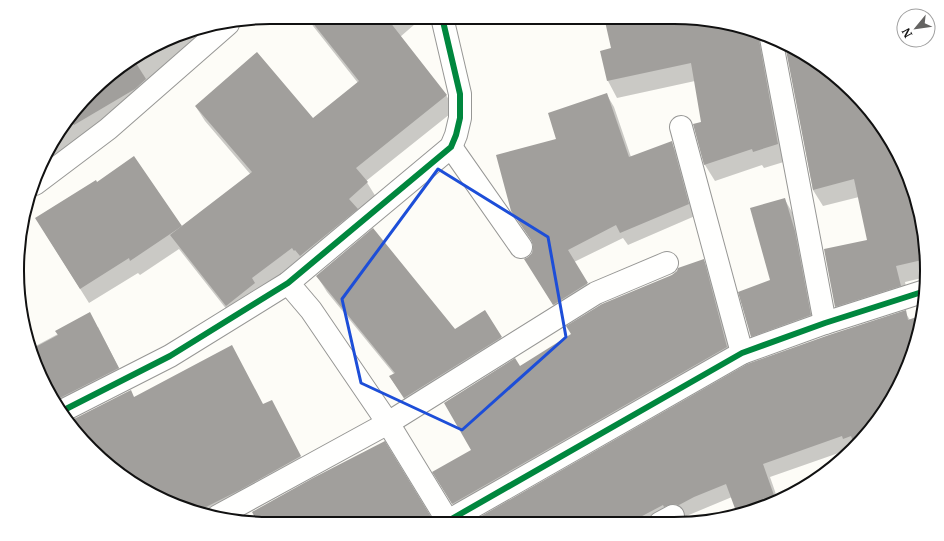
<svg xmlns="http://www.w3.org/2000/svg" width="944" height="541" viewBox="0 0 944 541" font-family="Merriweather,serif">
	<rect width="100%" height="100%" fill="#fdfcf7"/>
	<!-- shadow -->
	<g fill="#0003">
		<path d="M308,17h114v1l-22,19 46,58 9,15 -89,71 10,16 -141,123 -56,-71 -39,26 -2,-2 -49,30 -44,-70 136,-6 70,-52 -46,-54 -9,-14 117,12 45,-36 -45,-57z"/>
		<path d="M605,17l85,1 65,13 24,11 8,119 -23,7 -2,-3 -47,16 -10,-16 -11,-40 8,-3 -7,-41 -78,17 -9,-17 -7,-29 11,-3z"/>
		<path d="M218,26l-181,154 23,-51 56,-60 73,-39z"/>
		<path d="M786,46l28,14 58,57 2,10 6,-1 4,3 38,92v57l-17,4 4,20 -64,21 -9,-17 32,-66 -9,-43 -36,9 -10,-16z"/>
		<path d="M607,95l7,12 17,50 40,-14 7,12 17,61 -67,29 -5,-7 -49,24 20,34 -33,21 -28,-46 25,-131z"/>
		<path d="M785,200l7,12 10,33 15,83 -58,21 -8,-13 20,-56z"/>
		<path d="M703,260l9,15 23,87 -273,157 -20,-32 30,-37 47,-83 153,-92z"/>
		<path d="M317,276l137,55 47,7 9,15 -96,61 -24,-37 4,-3 -67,-82z"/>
		<path d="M905,312l5,8 12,-4v4l-38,91 -33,40 -1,-2 -80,28 8,23 -23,11 -17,3 -6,-17 -48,20 -3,-1 -17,7h-193l277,-158z"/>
		<path d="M98,327l28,55 -62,32 -33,-62 -1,-3 28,-15z"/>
		<path d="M130,391l4,7 130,7 15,10 29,56 -86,46 -33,-7 -59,-29 -60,-56 -2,-2z"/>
		<path d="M384,443l49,80h-174l-6,-11z"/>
	</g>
	<!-- building -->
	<g fill="#a19f9c">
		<path d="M308,17h78l61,78 -91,73 12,14 -19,17 9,10 -58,47 -5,-6 -1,1 -2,-3 -40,30 3,5 -29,23 -56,-71 82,-63 -57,-66 62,-54 56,66 46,-37z"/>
		<path d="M604,17l86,1 65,13 5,2 -1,7 19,104 -25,8 -1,-3 -48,16 -11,-41 8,-2 -10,-59 -84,18 -7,-30 11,-3z"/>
		<path d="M785,45l29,15 70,70 38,91v39l-26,6 5,20 -66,21 -11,-58 43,-9 -13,-61 -41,11z"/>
		<path d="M134,60l12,19 -11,10 -61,36 -5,-5 47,-51z"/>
		<path d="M607,93l22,64 43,-16 17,63 -69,29 -4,-8 -48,25 20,33 -35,22 -29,-46 4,-2 4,-4 1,-7 -2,-6 -20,-29 -15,-56 60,-16 -8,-26z"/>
		<path d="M134,156l48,70 -52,35 -1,-3 -49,31 -45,-71 61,-38 1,2z"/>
		<path d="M785,198l10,33 16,84 -60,22 -13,-45 32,-12 -20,-72z"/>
		<path d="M373,228l82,101 30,-19 17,27 -98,61 -15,-22 6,-3 -79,-97z"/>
		<path d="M704,259l23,88 -275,157 -20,-32 39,-22 -27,-47 71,-45 5,8 51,-32 -5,-8 36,-22 70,-29 5,-4 1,-3z"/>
		<path d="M906,310l2,10 14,-5v5l-38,91 -29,36 -4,-11 -8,3 -1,-3 -79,28 13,37 -21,10 -18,3 -11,-30 -32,13 -15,8 -6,-1 -9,3 -1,-2 -34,18h-160l278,-159 82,-29z"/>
		<path d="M90,312l29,56 -63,32 -25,-48 -1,-2 28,-15 -3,-4z"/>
		<path d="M232,345l31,59 9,-4 29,56 -61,34 -44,22 -7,-2 -59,-29 -60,-56 -2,-3 63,-32 3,7z"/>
		<path d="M385,441l50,82h-177l-6,-11 61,-34z"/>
	</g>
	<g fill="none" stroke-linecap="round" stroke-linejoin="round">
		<!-- street casing -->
		<g stroke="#979795" stroke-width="24">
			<g id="street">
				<path d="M771,38l54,285"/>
				<path d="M681,127l61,226"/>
				<path d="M451,147l70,100"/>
				<path d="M35,184l73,-55 120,-105"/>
				<path d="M288,283l23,27 77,113 61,100"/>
				<path d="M62,411l108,-55 118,-73 163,-136 5,-12 4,-17v-24l-18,-77"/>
				<path d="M218,516l170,-93 208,-130 71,-30"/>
				<path d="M448,521l294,-168 83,-30 97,-31"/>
				<path d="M660,523l13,-7"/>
			</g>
		</g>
		<!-- street -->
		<use href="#street" stroke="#fffffe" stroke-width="22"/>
		<!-- cycleway casing -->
		<g stroke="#fff" stroke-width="8">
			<g id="cycleway">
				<path d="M62,411l108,-55 118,-73 163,-136 5,-12 4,-17v-24l-18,-77"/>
				<path d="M448,521l294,-168 83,-30 97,-31"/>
			</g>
		</g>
		<!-- cycleway -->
		<use href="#cycleway" stroke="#00873e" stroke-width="6"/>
	</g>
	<!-- marked area -->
	<path fill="none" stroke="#1d4ed8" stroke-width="3" stroke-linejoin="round" d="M438,169l110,68 18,100 -104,93 -101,-47 -19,-84z"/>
	<!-- crop -->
	<path d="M0 0H944V541H0ZM270 24H674A246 246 0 0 1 920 270V271A246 246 0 0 1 674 517H270A246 246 0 0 1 24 271V270A246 246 0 0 1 270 24Z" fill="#fff" fill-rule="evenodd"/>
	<path fill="none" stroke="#111" stroke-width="2" d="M270 24H674A246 246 0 0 1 920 270V271A246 246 0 0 1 674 517H270A246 246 0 0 1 24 271V270A246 246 0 0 1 270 24Z"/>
	<!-- north arrow -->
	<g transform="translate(916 28) rotate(241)"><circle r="19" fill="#ffffff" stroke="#a0a0a0"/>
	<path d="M0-3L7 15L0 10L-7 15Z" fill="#646362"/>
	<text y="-6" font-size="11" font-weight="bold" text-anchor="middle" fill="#111111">N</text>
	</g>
</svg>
